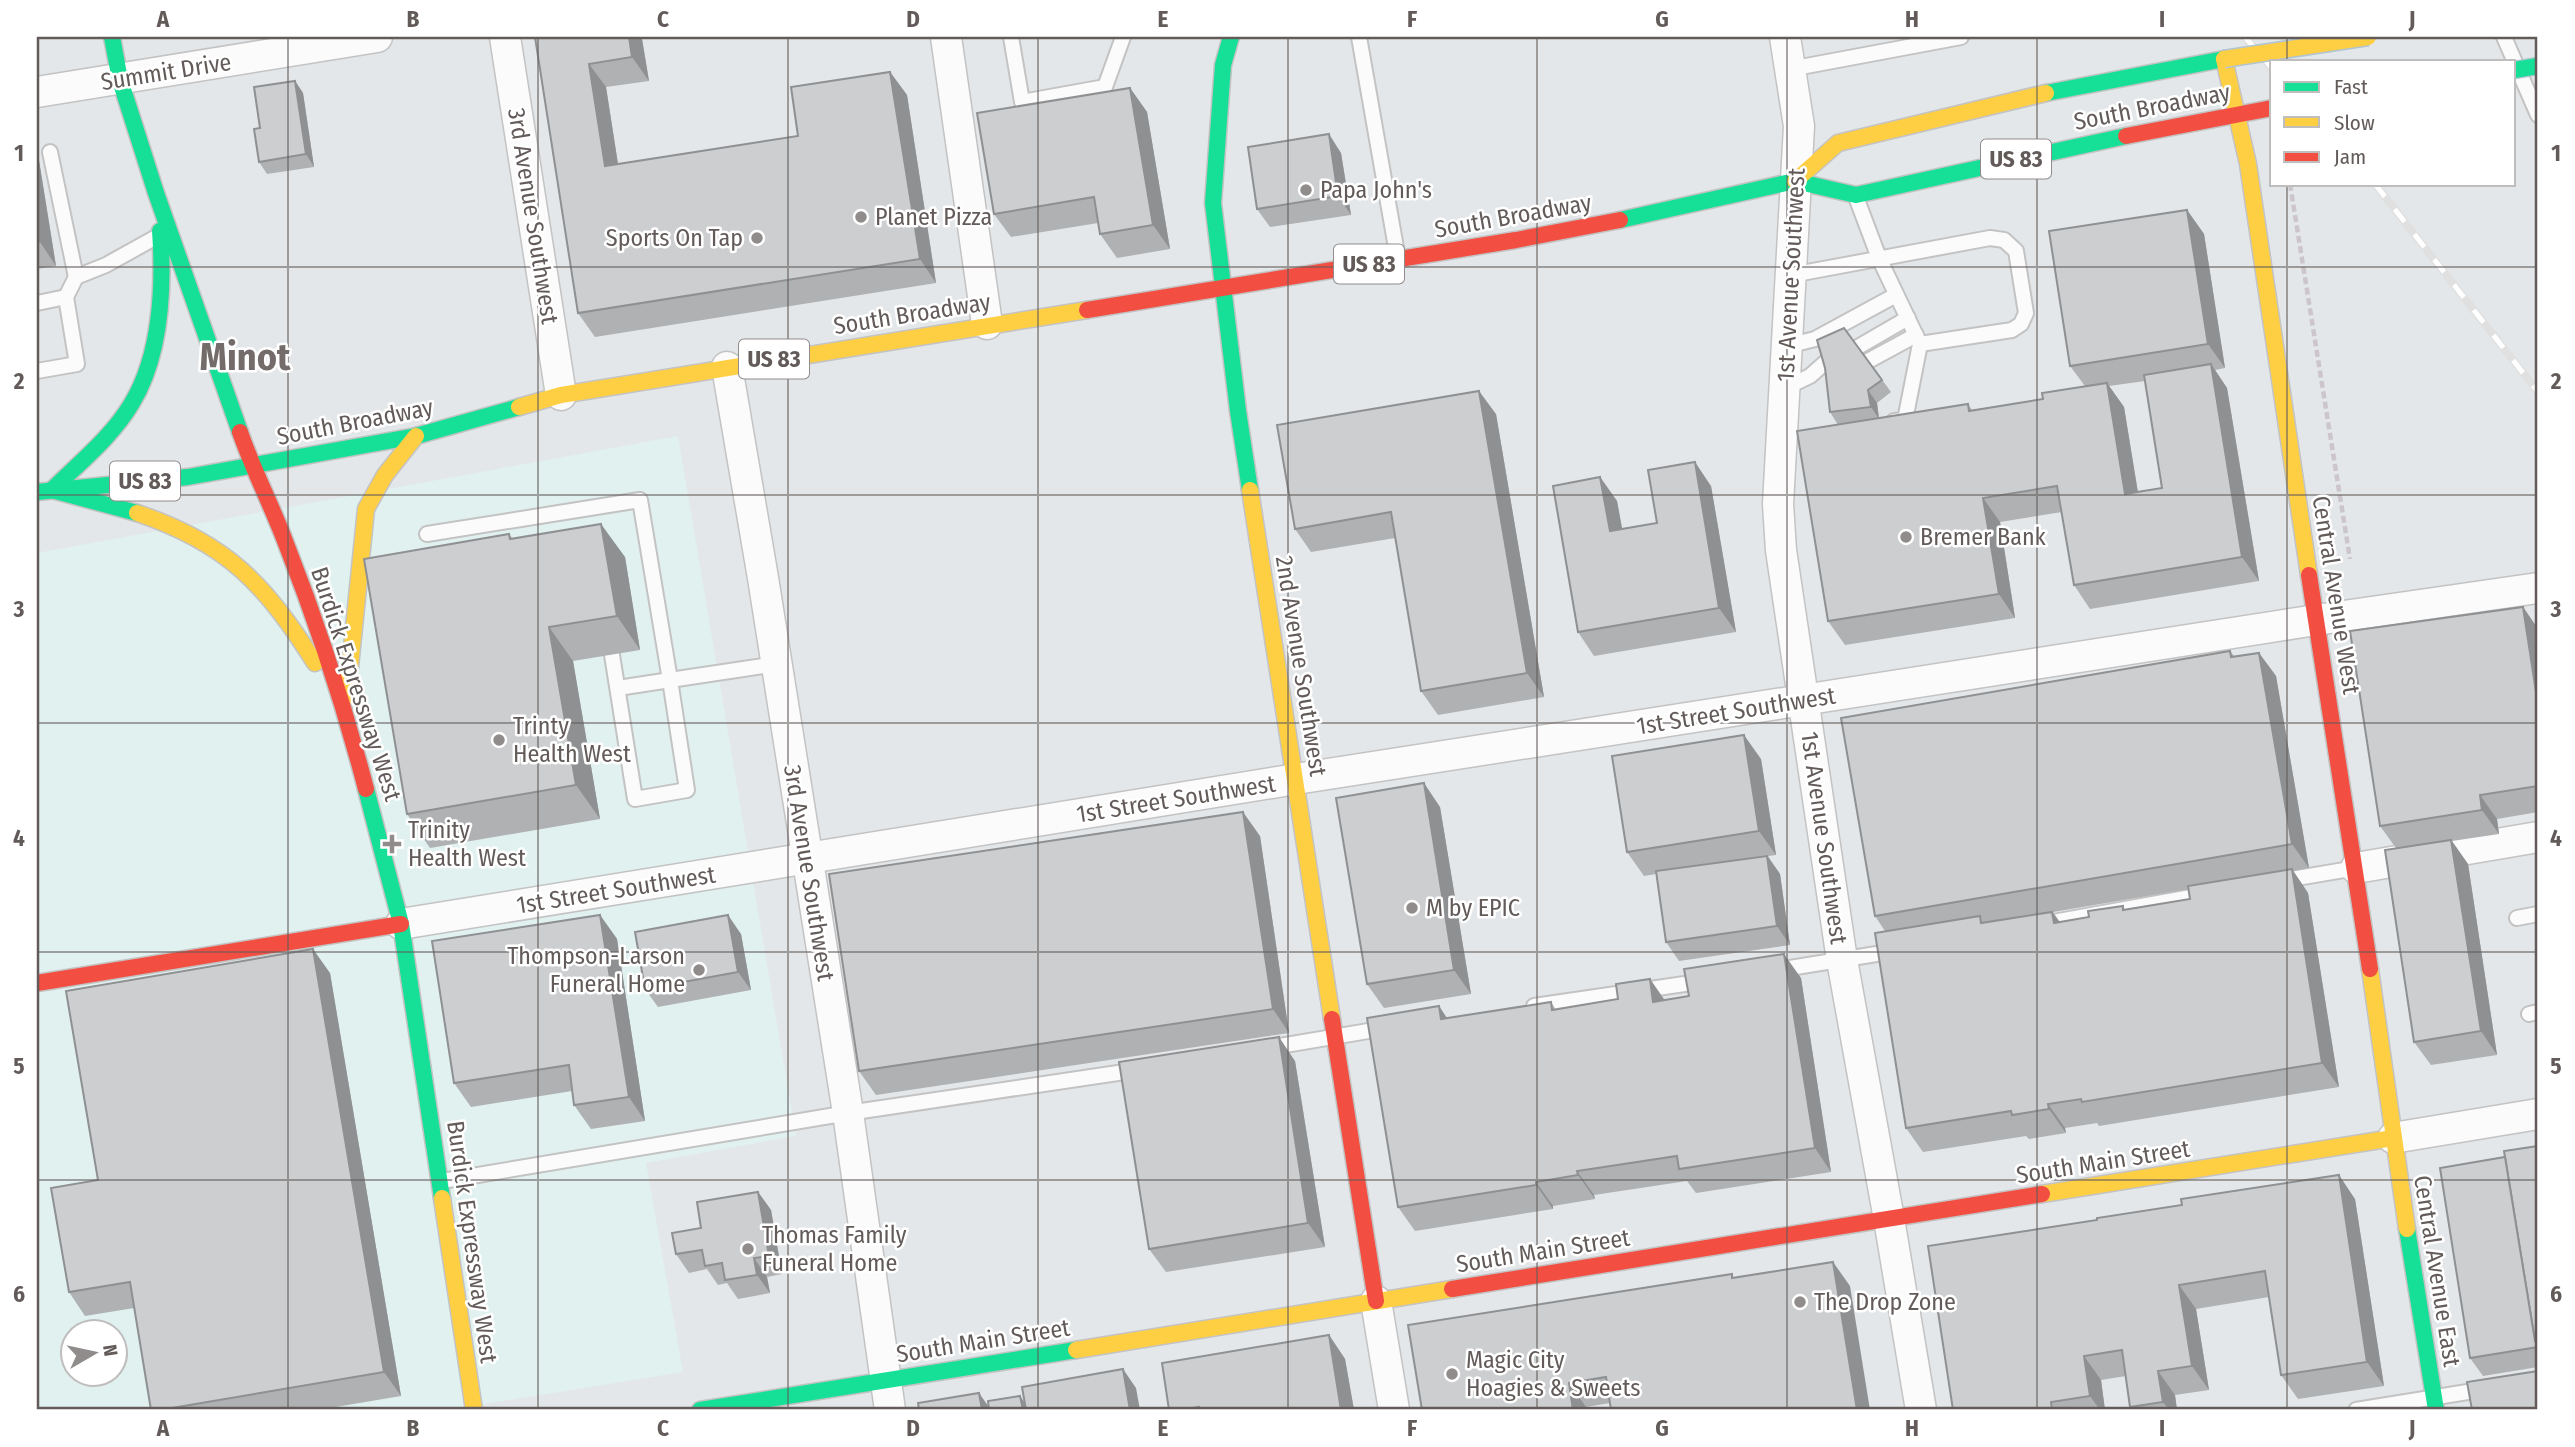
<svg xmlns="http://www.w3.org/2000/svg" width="2575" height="1447" viewBox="0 0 2575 1447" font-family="'Fira Sans Condensed',sans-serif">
	<rect width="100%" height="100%" fill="#e4e7e9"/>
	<!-- medical -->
	<path fill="#e0f1ef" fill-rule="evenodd" d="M678,436l118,700 -150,27 37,209 -236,38h-410v-857zM74,1332h42v42h-42z"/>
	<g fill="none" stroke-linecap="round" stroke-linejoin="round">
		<!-- lane casing -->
		<g stroke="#c4c3c3" stroke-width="18">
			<g id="lane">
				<path d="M1011,37l11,65 83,-15 18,-50"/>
				<path d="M1359,37l39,222"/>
				<path d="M2504,37l34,78"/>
				<path d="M1790,69l171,-32"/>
				<path d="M50,152l26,125"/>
				<path d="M1856,197l23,61 41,86 -15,76 -11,1"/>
				<path d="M1791,275l199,-37 14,2 12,11 10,62 -5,11 -9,6 -92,14"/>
				<path d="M37,303l29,-6"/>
				<path d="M1787,346l28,-7 81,-44"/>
				<path d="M1858,347l50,-29"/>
				<path d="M1868,361l48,-26"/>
				<path d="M37,371l40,-7 -11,-67 10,-20 30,-12 52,-29"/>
				<path d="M1785,388l25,-12 17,-15"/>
				<path d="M427,534l213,-34 30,180 -52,8"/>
				<path d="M612,655l23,144 52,-9 -17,-110 106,-16"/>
				<path d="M2280,881l76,-13"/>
				<path d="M2517,918l21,-4"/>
				<path d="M2042,924l166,-30"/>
				<path d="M1777,970l118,-19"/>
				<path d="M1534,1006l171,-25"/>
				<path d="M2529,1014l9,-2"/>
				<path d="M1268,1048l118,-20"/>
				<path d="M442,1181l406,-68 290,-43"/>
				<path d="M2356,1410l130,-21"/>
			</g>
		</g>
		<!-- street casing -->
		<g stroke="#c4c3c3" stroke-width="33">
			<g id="street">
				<path d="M505,37l56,358"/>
				<path d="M946,37l41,287"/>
				<path d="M1785,37l14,89 -21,378 3,46 61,410 47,259 32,191"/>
				<path d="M37,92l340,-55"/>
				<path d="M727,367l36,211 85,535 42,297"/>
				<path d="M2356,868l182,-31"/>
				<path d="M401,924l895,-145 1020,-159 222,-32"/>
				<path d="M2393,1138l145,-24"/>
				<path d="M1376,1301l18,109"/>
			</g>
		</g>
		<!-- fast casing -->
		<g stroke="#c4c3c3" stroke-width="19">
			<g id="fast">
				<path d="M112,37l8,43 36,113 84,239"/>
				<path d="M1231,37l-8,28 -10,138 25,208 12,79"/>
				<path d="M2046,93l178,-34"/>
				<path d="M1620,220l175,-39 61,14 270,-59"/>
				<path d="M37,492l151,-15 228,-41 103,-29"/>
				<path d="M137,513l-85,-23c27,-27 60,-53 80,-87 29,-48 32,-117 28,-172"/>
				<path d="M366,789l35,135 41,274"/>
				<path d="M2407,1229l29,181"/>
				<path d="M700,1410l376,-60"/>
			</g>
		</g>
		<!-- slow casing -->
		<g stroke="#c4c3c3" stroke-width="19">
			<g id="slow">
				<path d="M2224,59l24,105 61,411"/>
				<path d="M1795,181l43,-38 208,-50"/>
				<path d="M519,407l42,-12 526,-85"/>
				<path d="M1250,490l82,529"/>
				<path d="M137,513c90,30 128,71 178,150"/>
				<path d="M347,696l19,-187 19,-34 31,-39"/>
				<path d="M2370,969l37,260"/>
				<path d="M2042,1194l351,-56"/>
				<path d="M442,1198l32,212"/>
				<path d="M1076,1350l376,-61"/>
			</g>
		</g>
		<!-- jam casing -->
		<g stroke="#c4c3c3" stroke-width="19">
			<g id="jam">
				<path d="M2126,136l146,-28"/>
				<path d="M1087,310l429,-70 104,-20"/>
				<path d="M240,432c13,38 31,72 45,109 32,81 59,164 81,248"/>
				<path d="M2309,575l61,394"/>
				<path d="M37,983l364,-59"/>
				<path d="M1332,1019l44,282"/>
				<path d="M1452,1289l590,-95"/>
			</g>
		</g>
		<!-- path -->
		<path stroke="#ccc5cb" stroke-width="4.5" stroke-dasharray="7 3.5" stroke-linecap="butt" d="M2290,184l60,375"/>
		<!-- lane -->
		<use href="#lane" stroke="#fbfbfc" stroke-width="14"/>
		<!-- street -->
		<use href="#street" stroke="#fbfbfc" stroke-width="30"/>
		<!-- fast -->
		<use href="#fast" stroke="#16e098" stroke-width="16"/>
		<!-- slow -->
		<use href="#slow" stroke="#ffcf43" stroke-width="16"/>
		<!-- jam -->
		<use href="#jam" stroke="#f24e42" stroke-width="16"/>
		<!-- rail casing -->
		<g stroke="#e0e0e0" stroke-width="8">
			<g id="rail">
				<path d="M2245,37l27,31"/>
				<path d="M2375,184l163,208"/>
			</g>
		</g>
		<!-- rail -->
		<use href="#rail" stroke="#fff" stroke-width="5" stroke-dasharray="16" stroke-linecap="butt"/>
		<!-- fast-bridge casing -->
		<g stroke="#b1c4d1" stroke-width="19" stroke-linecap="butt">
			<path id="fast-bridge" d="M2514,70l24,-4"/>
		</g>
		<!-- slow-bridge casing -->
		<g stroke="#b1c4d1" stroke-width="19" stroke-linecap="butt">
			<path id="slow-bridge" d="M2224,59l144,-22"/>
		</g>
		<!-- fast-bridge -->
		<use href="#fast-bridge" stroke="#16e098" stroke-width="16"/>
		<!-- slow-bridge -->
		<use href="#slow-bridge" stroke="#ffcf43" stroke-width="16"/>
	</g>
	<!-- wall -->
	<g fill="#afb1b3" fill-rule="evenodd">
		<path d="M535,37h105l2,2 7,42 -43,6 12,77 180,-28 92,-64 17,23 29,188 -341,54 -17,-24z"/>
		<path d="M295,81l8,12 11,74 -47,7 -8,-12 1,-34z"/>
		<path d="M1130,88l17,24 23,137 -53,9 -17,-24 -2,-11 -87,14 -17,-23z"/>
		<path d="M37,148l19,118 -19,3z"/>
		<path d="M1341,153l10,62 -81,12 -13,-18z"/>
		<path d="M2187,210l17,24 21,134 -10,2 12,18 32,193 -169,28 -16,-24 -12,-73 -62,10 15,96 -170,27 -17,-24 10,-196 -8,-13 14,-84 47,64 -14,11 2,15 89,-14 4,6 71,-11 42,-13 -15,-20zM2145,381l17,107 -24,4 -14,-85 -15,-21z"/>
		<path d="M1496,414l48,283 -106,18 -17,-24 -26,-153 -84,14 -16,-23z"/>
		<path d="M1600,477l17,24 5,28 35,-6 54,-37 25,146 -142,24 -16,-24z"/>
		<path d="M509,534l3,4 113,19 15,93 -67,11 27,158 -170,29 -23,-34z"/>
		<path d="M2523,607l15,22v183l-41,7 2,15 -47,7 16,23 29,191 -66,10 -17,-23 -18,-194 -16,-22z"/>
		<path d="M2230,651l5,6 24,-4 17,23 33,192 -16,3 15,22 31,194 -240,39 -2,-3 -32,5 1,5 -37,6 -3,-3 -103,16 -17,-24 -21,-197 -10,-15zM2189,889l1,10 -65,11 -2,-4 -34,11 -29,5 -7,-10z"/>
		<path d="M1761,759l15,96 -8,1 12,18 10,71 -111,16 -13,-19 -10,-68 -12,2 -17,-24z"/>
		<path d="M1440,807l31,187 -87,14 -17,-24z"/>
		<path d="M1260,836l29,197 -413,62 -17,-24z"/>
		<path d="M600,915l17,24 28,182 -54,8 -17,-24 -2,-14 -101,16 -17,-24z"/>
		<path d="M741,934l10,56 -93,17 -13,-18z"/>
		<path d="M330,973l71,423 -83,14h-167l-17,-102 -49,8 -16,-24 29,-112z"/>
		<path d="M1801,978l30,194 -135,21 -9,-12 -93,14 1,4 -42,7v3l-138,22 -17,-24 49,-189 104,-16 5,8 62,-11 32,-20 15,21z"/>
		<path d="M1295,1061l30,186 -159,25 -17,-23z"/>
		<path d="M2538,1146v221l-55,9 -13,-18 35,-201z"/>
		<path d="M758,1192l13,18 11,64 -15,3 3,16 -32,6 -11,-16 -9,2 -11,-16 -18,4 -13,-19 25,-26z"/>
		<path d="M2355,1199l29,187 -86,13 -17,-24 -12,-78 -73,12 13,81 -34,5 2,15h-45l-2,-3 -4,-31 -25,4 4,30h-152l-25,-164z"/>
		<path d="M1732,1274l2,4 116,8 -240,117 -24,4 -164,3z"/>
		<path d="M1329,1335l16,24 9,51h-185z"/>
	</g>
	<!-- shaded-wall -->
	<g fill="#8f9092">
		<path d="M629,37h11l2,2 7,42 -17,-24z"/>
		<path d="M589,64l17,23 16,103 -17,-24z"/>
		<path d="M890,72l17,23 29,188 -16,-24z"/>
		<path d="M295,81l8,12 11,74 -8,-13z"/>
		<path d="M1130,88l17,24 23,137 -17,-24z"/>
		<path d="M1329,134l12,19 10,62 -13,-19z"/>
		<path d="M37,148l19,118 -16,-24 -3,-17z"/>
		<path d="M2187,210l17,24 21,134 -17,-24z"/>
		<path d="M2211,364l16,24 32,193 -17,-24z"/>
		<path d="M2107,383l17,24 18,111 -17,-24z"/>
		<path d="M1868,390l9,13 2,16 -8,-12z"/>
		<path d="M1479,391l17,23 48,283 -17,-24z"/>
		<path d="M1695,462l16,24 25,146 -17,-24z"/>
		<path d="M1600,477l17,24 10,54 -17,-24z"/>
		<path d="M1983,498l17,24 15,96 -16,-24z"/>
		<path d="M601,524l24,33 15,93 -23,-34z"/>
		<path d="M2523,607l15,22v76z"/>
		<path d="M549,627l24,34 27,158 -24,-34z"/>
		<path d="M2259,653l17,23 33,192 -17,-24z"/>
		<path d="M1744,735l17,24 15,96 -17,-24z"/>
		<path d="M1424,783l16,24 31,187 -17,-24z"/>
		<path d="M2480,795l17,24 2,15 -17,-24z"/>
		<path d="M1243,812l17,24 29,197 -16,-24z"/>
		<path d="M2451,840l17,24 29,191 -16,-24z"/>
		<path d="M1767,856l13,18 10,71 -13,-19z"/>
		<path d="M2292,869l16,24 31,194 -17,-24z"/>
		<path d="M2052,912l17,23 -15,-12z"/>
		<path d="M600,915l17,24 28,182 -16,-24z"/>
		<path d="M728,915l13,19 10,56 -13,-18z"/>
		<path d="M313,949l17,24 71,423 -17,-24z"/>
		<path d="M1784,954l17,24 30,194 -16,-24z"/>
		<path d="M1650,979l16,24 -13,-1z"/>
		<path d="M1439,1006l16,24 -14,-11z"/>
		<path d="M1279,1037l16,24 30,186 -17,-24z"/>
		<path d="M2048,1104l17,24 1,5 -17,-24z"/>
		<path d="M1577,1171l17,24 1,4 -17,-24z"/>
		<path d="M2339,1175l16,24 29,187 -17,-24z"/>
		<path d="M1536,1182l17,24v3l-17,-24z"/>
		<path d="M758,1192l13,18 11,64 -13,-18z"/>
		<path d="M754,1258l13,19 3,16 -13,-18z"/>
		<path d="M1833,1262l17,24 20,124h-13z"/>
		<path d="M2179,1285l17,24 13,81 -17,-24z"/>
		<path d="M1329,1335l16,24 9,51h-13z"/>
		<path d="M2084,1356l17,24 4,30h-5l-10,-14z"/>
		<path d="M1123,1369l13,19 4,22h-10z"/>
		<path d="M2158,1371l17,24 2,15h-8l-6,-8z"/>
		<path d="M1569,1383l17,24v3h-13z"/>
		<path d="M979,1393l12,17h-9z"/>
		<path d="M1020,1396l10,14h-7z"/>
	</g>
	<!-- building -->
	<g fill="#ccced0" stroke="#8f9092" stroke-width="2">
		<path d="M535,37h94l3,20 -43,7 16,102 193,-30 -7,-49 99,-15 30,187 -342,54z"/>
		<path d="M295,81l11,73 -47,8 -5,-33 6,-1 -6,-41z"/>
		<path d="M1130,88l23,137 -53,9 -6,-37 -100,17 -17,-101z"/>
		<path d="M1329,134l9,62 -81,13 -9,-62z"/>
		<path d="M2187,210l21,134 -138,22 -21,-135z"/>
		<path d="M37,225l3,17h-3z"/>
		<path d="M1844,328l38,52 -14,10 3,17 -41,5 -5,-44 -8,-28z"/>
		<path d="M2211,364l31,193 -168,28 -17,-99 -74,12 16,96 -171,27 -31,-190 171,-27 1,7 74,-12 -1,-6 65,-10 18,111 37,-6 -18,-113z"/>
		<path d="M1479,391l48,282 -106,18 -30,-179 -96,17 -18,-104z"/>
		<path d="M1695,462l24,146 -141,24 -25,-146 47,-9 10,54 47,-8 -9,-53z"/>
		<path d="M601,524l16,92 -68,11 27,158 -169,29 -43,-255 145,-25 1,5z"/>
		<path d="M2523,607l15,98v81l-58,9 2,15 -102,16 -30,-195z"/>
		<path d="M2230,651l1,6 28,-4 33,191 -417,72 -34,-198z"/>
		<path d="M1744,735l15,96 -132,21 -15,-96z"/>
		<path d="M1424,783l30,187 -87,14 -31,-186z"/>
		<path d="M1243,812l30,197 -414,62 -30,-197z"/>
		<path d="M2451,840l30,191 -67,11 -29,-192z"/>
		<path d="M1767,856l10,70 -111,16 -10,-71z"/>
		<path d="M2292,869l30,194 -240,39 -1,-3 -33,5 1,5 -37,6 -1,-4 -105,17 -31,-195 105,-17 1,7 71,-11 2,11 35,-6 -1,-6 35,-5v4l67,-11 -2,-13z"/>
		<path d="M600,915l29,182 -55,8 -5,-40 -115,18 -22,-142z"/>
		<path d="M728,915l10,57 -93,17 -10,-57z"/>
		<path d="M313,949l71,423 -224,38h-9l-21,-128 -61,10 -18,-104 47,-8 -32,-189z"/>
		<path d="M1784,954l31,194 -136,21 -2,-13 -100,15 1,4 -42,7v3l-138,22 -31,-189 72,-12 2,13 110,-17 1,8 66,-11 -2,-15 34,-5 3,23 36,-6 -5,-27z"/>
		<path d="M1279,1037l29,186 -159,26 -30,-187z"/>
		<path d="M2538,1146v195h-3l-31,-190z"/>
		<path d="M2505,1157l30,184 3,6 -68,11 -30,-190z"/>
		<path d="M2339,1175l28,187 -86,13 -16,-104 -86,14 13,81 -34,5 5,31 -33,5 -8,-57 -38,6 6,40 -39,6 1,8h-99l-25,-164 169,-26v-2l85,-13 -1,-6z"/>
		<path d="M758,1192l11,64 -15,2 3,17 -32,5 -3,-17 -17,3 -3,-16 -26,4 -4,-21 29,-5 -4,-26z"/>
		<path d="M1833,1262l24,148h-246l-5,-33 -37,6 4,27h-151l-14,-85 324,-51v4z"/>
		<path d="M1329,1335l12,75h-141l-1,-3 -18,3h-12l-7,-47z"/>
		<path d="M1123,1369l7,41h-104l-4,-23z"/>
		<path d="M2538,1371v39h-66l-5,-28z"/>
		<path d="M979,1393l3,17h-63l-1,-7z"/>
		<path d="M1020,1396l3,14h-34l-1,-9z"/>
	</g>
	<!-- grid -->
	<path fill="none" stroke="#625b59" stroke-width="2" stroke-opacity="0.55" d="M288,37v1373M538,37v1373M788,37v1373M1038,37v1373M1288,37v1373M1537,37v1373M1787,37v1373M2037,37v1373M2287,37v24M2287,184v1226M37,267h2501M37,495h2501M37,723h2501M37,952h2501M37,1180h2501"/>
	<!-- markers -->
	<g fill="#908c8b" stroke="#fff" stroke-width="2.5">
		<circle cx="1306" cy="190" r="7"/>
		<circle cx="861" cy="217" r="7"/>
		<circle cx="757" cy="238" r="7"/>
		<circle cx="1906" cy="537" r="7"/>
		<circle cx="499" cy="740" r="7"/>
		<path d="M388.5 833.5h7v7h7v7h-7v7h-7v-7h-7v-7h7z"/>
		<circle cx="1412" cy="908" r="7"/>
		<circle cx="699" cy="970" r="7"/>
		<circle cx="748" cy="1249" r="7"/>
		<circle cx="1800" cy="1302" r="7"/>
		<circle cx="1452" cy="1374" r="7"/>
	</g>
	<g text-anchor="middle" stroke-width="5" stroke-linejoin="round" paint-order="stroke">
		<!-- shield labels -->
		<g fill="#fff" stroke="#918c8b" stroke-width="2">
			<rect x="1981" y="139.5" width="70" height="39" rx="5"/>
			<rect x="1334" y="244.5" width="70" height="39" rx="5"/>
			<rect x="739" y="339.5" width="70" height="39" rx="5"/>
			<rect x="110" y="461.5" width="70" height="39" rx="5"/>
		</g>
		<g font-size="23" font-weight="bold" fill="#625b59">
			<text x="2016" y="167">US 83</text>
			<text x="1369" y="272">US 83</text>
			<text x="774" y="367">US 83</text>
			<text x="145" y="489">US 83</text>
		</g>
		<!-- street labels -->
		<g font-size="24" fill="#625b59" stroke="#fff">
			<text transform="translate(166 72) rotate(-9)" y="8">Summit Drive</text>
			<text transform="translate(2152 107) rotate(-11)" y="8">South Broadway</text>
			<text transform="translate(533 216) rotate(81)" y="8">3rd Avenue Southwest</text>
			<text transform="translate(1513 216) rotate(-10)" y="8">South Broadway</text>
			<text transform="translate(1791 275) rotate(-87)" y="8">1st Avenue Southwest</text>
			<text transform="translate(912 314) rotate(-9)" y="8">South Broadway</text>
			<text transform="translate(355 422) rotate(-11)" y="8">South Broadway</text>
			<text transform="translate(2336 595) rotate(81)" y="8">Central Avenue West</text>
			<text transform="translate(1301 666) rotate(81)" y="8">2nd Avenue Southwest</text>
			<text transform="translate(356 684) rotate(72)" y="8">Burdick Expressway West</text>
			<text transform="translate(1736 711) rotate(-9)" y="8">1st Street Southwest</text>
			<text transform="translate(1176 799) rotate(-9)" y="8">1st Street Southwest</text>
			<text transform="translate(1824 838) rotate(82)" y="8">1st Avenue Southwest</text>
			<text transform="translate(809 873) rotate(81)" y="8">3rd Avenue Southwest</text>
			<text transform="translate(616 890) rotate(-9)" y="8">1st Street Southwest</text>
			<text transform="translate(2103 1162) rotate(-9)" y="8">South Main Street</text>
			<text transform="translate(472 1242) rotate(82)" y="8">Burdick Expressway West</text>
			<text transform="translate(1543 1251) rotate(-9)" y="8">South Main Street</text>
			<text transform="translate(2437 1271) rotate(81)" y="8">Central Avenue East</text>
			<text transform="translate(983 1341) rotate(-9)" y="8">South Main Street</text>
		</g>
		<!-- poi labels -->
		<g font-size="24" fill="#625b59" stroke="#fff" text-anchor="start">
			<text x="1320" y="198">Papa John's</text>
			<text x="875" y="225">Planet Pizza</text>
			<text x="743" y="246" text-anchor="end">Sports On Tap</text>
			<text x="1920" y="545">Bremer Bank</text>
			<text x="513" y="734">Trinty<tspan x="513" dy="28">Health West</tspan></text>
			<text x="408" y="838">Trinity<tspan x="408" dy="28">Health West</tspan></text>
			<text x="1426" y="916">M by EPIC</text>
			<text x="685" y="964" text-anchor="end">Thompson-Larson<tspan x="685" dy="28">Funeral Home</tspan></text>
			<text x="762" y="1243">Thomas Family<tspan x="762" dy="28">Funeral Home</tspan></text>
			<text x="1814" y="1310">The Drop Zone</text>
			<text x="1466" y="1368">Magic City<tspan x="1466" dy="28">Hoagies &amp; Sweets</tspan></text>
		</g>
		<!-- town labels -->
		<g font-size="38" font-weight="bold" fill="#746c6a" stroke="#fff">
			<text x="245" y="370">Minot</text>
		</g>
	</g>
	<!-- border -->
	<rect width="2575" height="1447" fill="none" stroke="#ffffff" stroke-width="77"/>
	<!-- legend -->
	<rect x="2270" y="60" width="245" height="126" fill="#ffffff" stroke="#c0bdbd" stroke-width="2"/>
	<rect x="2284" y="82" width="35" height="10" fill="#16e098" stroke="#c0bdbd" stroke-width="2"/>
	<text x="2334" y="94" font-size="21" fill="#625b59">Fast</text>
	<rect x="2284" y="117" width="35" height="10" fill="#ffcf43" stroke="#c0bdbd" stroke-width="2"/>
	<text x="2334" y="130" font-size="21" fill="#625b59">Slow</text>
	<rect x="2284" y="152" width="35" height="10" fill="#f24e42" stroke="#c0bdbd" stroke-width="2"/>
	<text x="2334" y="164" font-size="21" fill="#625b59">Jam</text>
	<!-- north arrow -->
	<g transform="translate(94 1353) rotate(81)"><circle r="33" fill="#ffffff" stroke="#c0bdbd" stroke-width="2"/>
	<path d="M0-5L12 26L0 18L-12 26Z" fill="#908c8b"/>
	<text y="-10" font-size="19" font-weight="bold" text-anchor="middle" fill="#625b59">N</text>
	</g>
	<rect x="38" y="38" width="2498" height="1370" fill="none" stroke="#625b59" stroke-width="2.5"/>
	<g font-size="23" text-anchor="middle" font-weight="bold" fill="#625b59">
		<text x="163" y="27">A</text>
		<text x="413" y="27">B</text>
		<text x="663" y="27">C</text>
		<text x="913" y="27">D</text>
		<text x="1163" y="27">E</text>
		<text x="1412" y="27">F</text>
		<text x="1662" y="27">G</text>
		<text x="1912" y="27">H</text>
		<text x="2162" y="27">I</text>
		<text x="2412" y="27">J</text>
		<text x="19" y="161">1</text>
		<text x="2556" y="161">1</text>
		<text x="19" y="389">2</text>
		<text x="2556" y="389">2</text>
		<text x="19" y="617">3</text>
		<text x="2556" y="617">3</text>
		<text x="19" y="846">4</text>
		<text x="2556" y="846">4</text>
		<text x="19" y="1074">5</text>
		<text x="2556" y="1074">5</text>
		<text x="19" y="1302">6</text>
		<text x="2556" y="1302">6</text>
		<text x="163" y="1436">A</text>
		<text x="413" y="1436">B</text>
		<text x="663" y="1436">C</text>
		<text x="913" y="1436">D</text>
		<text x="1163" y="1436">E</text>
		<text x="1412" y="1436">F</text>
		<text x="1662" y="1436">G</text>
		<text x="1912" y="1436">H</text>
		<text x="2162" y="1436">I</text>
		<text x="2412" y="1436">J</text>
	</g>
</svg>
